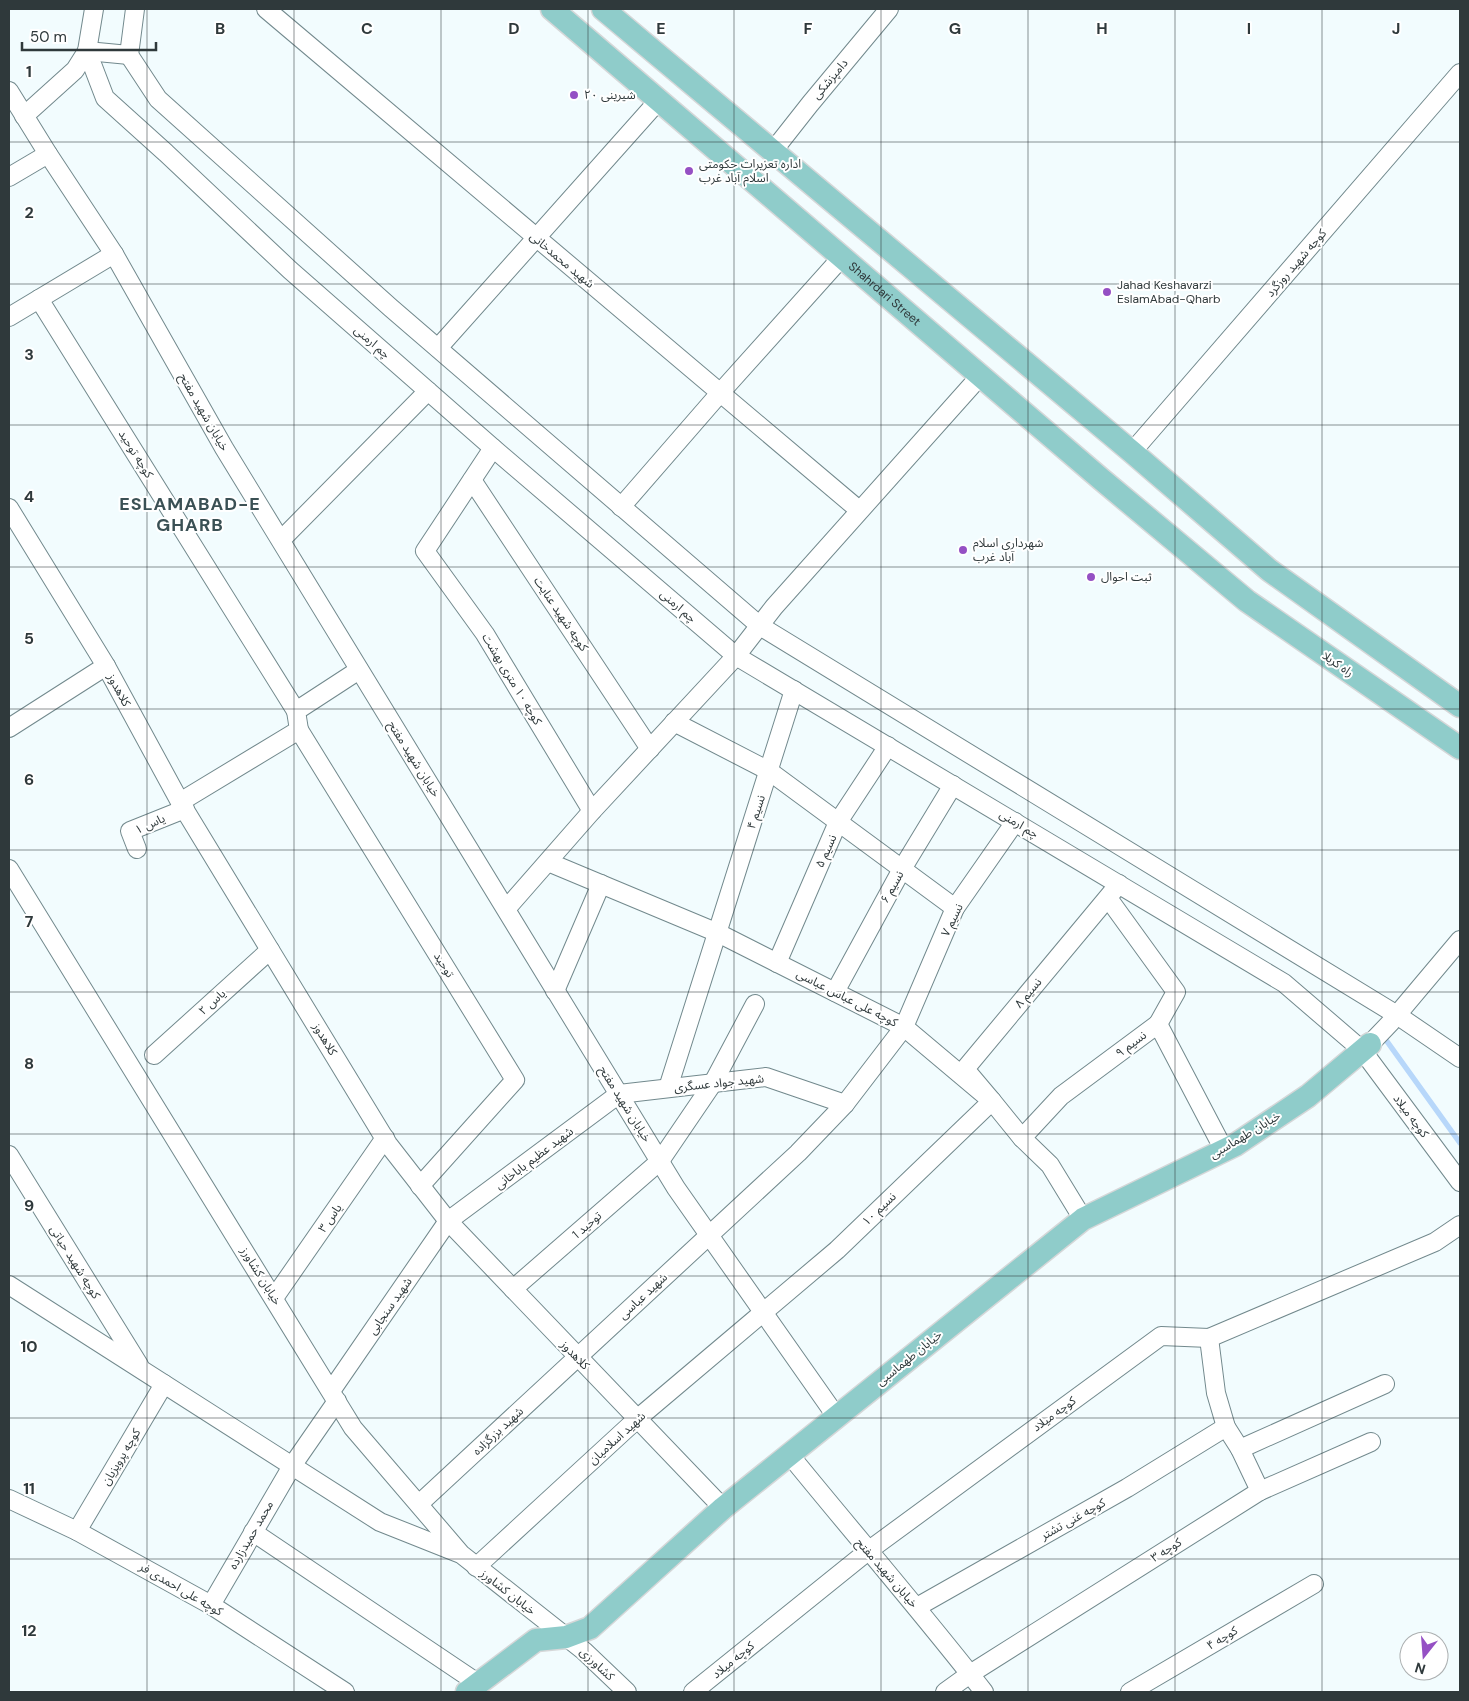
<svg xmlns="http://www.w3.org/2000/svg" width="1469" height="1701" viewBox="0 0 1469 1701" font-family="'DM Sans','Noto Sans Arabic',sans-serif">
	<rect width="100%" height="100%" fill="#f2fcfe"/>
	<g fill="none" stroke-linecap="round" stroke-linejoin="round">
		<!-- stream -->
		<path stroke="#b7d7fa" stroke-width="5.5" d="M1386,1040l74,103"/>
		<!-- minor casing -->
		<g stroke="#72898d" stroke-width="20">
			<g id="minor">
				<path d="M266,9l593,501"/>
				<path d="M87,51l18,47 61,55 124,117 203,178 243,208 548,327 78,67 98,132"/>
				<path d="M87,51l42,4"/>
				<path d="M129,55l29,44 233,209 369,318 637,389 63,43"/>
				<path d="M129,55l6,-46"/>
				<path d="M9,91l39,63 66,100 110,194 452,740 160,228"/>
				<path d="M24,116l51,-46 12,-19 7,-42"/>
				<path d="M773,151l37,-47 79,-95"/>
				<path d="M9,177l39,-23"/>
				<path d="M39,299l257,412"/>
				<path d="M9,317l105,-63"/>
				<path d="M438,348l221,-248"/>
				<path d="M493,448l-68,103 60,83 107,177"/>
				<path d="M1132,452l328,-379"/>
				<path d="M472,480l178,269"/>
				<path d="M621,507l99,-114 122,-136"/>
				<path d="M9,508l97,158 74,136 208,342 60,77 275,287"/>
				<path d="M282,539l146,-148"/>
				<path d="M674,722l95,49 186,137"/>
				<path d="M9,728l97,-62"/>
				<path d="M299,730l216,350 -95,106"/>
				<path d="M180,802l119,-72 -3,-19 63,-41"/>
				<path d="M137,849l-7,-18 55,-22"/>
				<path d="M548,862l170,71 186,94 88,74 30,37 28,27 33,54"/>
				<path d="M9,869l344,559 108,126 123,97 43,41"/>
				<path d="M1108,898l68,94 -18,32"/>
				<path d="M507,908l85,-97 144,-155 38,-49 207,-232"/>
				<path d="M777,963l61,-141 50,-76"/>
				<path d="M555,991l46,-107"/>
				<path d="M835,992l67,-123 51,-84"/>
				<path d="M1370,1044l21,-22 69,-82"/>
				<path d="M154,1055l116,-105"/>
				<path d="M668,1088l126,-398"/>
				<path d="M1022,1138l39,-42 97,-72 66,126"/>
				<path d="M9,1155l130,210"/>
				<path d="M9,1285l371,237 78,31"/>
				<path d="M513,1289l147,-128 53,-78 42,-79"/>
				<path d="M274,1298l111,-160"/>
				<path d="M1209,1338l7,55 10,34 14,22"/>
				<path d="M331,1391l117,-170 171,-127 147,-17 79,27"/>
				<path d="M789,1454c65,80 132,157 195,238"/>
				<path d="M1260,1491l-20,-42 145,-65"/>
				<path d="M9,1499l68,32 134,74 134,87"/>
				<path d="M419,1504l379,-351 47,-49 59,-77 51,-119 60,-86"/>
				<path d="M77,1531l87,-147"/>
				<path d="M253,1532l226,152"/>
				<path d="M476,1567l161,-148 200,-169 155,-149 -27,-32 154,-185"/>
				<path d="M211,1605l81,-139 45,-65"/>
				<path d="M917,1607l210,-119 99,-61"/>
				<path d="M693,1692l175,-141 293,-215 48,2 226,-96 25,-17"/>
				<path d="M945,1692l25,-18 290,-183 111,-49"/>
				<path d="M1130,1692l184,-108"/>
			</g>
		</g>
		<!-- major casing -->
		<g stroke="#d5d7d8" stroke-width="25">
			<g id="major">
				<path id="s1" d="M552,9l549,470 146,122 213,147"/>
				<path d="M603,9l529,443 137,118 191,136"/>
				<path d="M467,1692l69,-52 30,-3 24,-9 133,-120 360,-289 152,-74 73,-49 62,-52"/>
			</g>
		</g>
		<!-- minor -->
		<use href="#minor" stroke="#fff" stroke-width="18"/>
		<!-- major -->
		<use href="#major" stroke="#8fccca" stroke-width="22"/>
	</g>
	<!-- grid -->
	<path fill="none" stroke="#2f393b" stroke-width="1" stroke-opacity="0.55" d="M147,9v1683M294,9v1683M441,9v1683M588,9v1683M734,9v1683M881,9v1683M1028,9v1683M1175,9v1683M1322,9v1683M9,142h1451M9,284h1451M9,425h1451M9,567h1451M9,709h1451M9,850h1451M9,992h1451M9,1134h1451M9,1276h1451M9,1418h1451M9,1559h1451"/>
	<!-- markers -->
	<g fill="#9550c4" stroke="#fff" stroke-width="2">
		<circle cx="574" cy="95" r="5"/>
		<circle cx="689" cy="171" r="5"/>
		<circle cx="1107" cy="292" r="5"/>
		<circle cx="963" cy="550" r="5"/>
		<circle cx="1091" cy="577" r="5"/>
	</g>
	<g text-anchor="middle" stroke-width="4" stroke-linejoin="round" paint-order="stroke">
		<!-- street labels -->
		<g font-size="12" fill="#2f393b" stroke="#fff">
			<text transform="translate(830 79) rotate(-50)" y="4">دامپزشکی</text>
			<text transform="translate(562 260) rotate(40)" y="4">شهید محمدخانی</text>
			<text transform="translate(1296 263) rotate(-49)" y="4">کوچه شهید روزگرد</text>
			<text dy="4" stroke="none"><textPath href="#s1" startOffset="438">Shahrdari Street</textPath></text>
			<text transform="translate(372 342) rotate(41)" y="4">چم ارمنی</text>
			<text transform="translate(204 412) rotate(60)" y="4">خیابان شهید مفتح</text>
			<text transform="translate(136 454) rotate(58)" y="4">کوچه توحید</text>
			<text transform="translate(678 606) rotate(41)" y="4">چم ارمنی</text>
			<text transform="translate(561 614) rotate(56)" y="4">کوچه شهید عنایت</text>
			<text transform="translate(1338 664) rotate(35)" y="4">راه کربلا</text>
			<text transform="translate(512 679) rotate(59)" y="4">کوچه ۱۰ متری بهشت</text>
			<text transform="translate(119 690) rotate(62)" y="4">کلاهدوز</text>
			<text transform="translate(414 759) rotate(58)" y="4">خیابان شهید مفتح</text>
			<text transform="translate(756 812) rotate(-72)" y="4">نسیم ۴</text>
			<text transform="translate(150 824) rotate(-25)" y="4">یاس ۱</text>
			<text transform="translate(1019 824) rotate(31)" y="4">چم ارمنی</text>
			<text transform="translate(826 851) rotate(-66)" y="4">نسیم ۵</text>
			<text transform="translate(892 887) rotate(-61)" y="4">نسیم ۶</text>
			<text transform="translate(952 920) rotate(-64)" y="4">نسیم ۷</text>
			<text transform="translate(444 965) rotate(58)" y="4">توحید</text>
			<text transform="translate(1028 993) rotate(-50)" y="4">نسیم ۸</text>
			<text transform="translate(847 998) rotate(27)" y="4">کوچه علی عباس عباسی</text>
			<text transform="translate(212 1002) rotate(-42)" y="4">یاس ۲</text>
			<text transform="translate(325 1039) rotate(59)" y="4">کلاهدوز</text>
			<text transform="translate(1131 1044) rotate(-37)" y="4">نسیم ۹</text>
			<text transform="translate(719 1083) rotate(-6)" y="4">شهید جواد عسگری</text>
			<text transform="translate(625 1104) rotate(58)" y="4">خیابان شهید مفتح</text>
			<text transform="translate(1411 1116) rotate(53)" y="4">کوچه میلاد</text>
			<text transform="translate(1245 1135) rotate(-31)" y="4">خیابان طهماسبی</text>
			<text transform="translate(534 1158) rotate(-37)" y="4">شهید عظیم باباخانی</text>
			<text transform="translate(879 1209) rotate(-44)" y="4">نسیم ۱۰</text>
			<text transform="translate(330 1218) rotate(-55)" y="4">یاس ۳</text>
			<text transform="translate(587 1225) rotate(-41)" y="4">توحید 1</text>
			<text transform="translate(75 1262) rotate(58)" y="4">کوچه شهید حیاتی</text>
			<text transform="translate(261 1276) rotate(58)" y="4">خیابان کشاورز</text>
			<text transform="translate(643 1296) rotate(-43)" y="4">شهید عباسی</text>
			<text transform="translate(390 1306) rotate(-55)" y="4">شهید سنجابی</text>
			<text transform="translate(575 1355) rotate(46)" y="4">کلاهدوز</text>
			<text transform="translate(909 1358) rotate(-39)" y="4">خیابان طهماسبی</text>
			<text transform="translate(1054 1414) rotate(-36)" y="4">کوچه میلاد</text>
			<text transform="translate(498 1431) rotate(-43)" y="4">شهید بزرگزاده</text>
			<text transform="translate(617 1438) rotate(-42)" y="4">شهید اسلامیان</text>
			<text transform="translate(121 1457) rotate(-59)" y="4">کوچه پرویزیان</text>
			<text transform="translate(1073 1519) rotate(-29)" y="4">کوچه غنی تشتر</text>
			<text transform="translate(251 1535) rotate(-60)" y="4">محمد حمیدزارده</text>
			<text transform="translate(1166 1550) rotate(-32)" y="4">کوچه ۳</text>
			<text transform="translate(887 1573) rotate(49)" y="4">خیابان شهید مفتح</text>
			<text transform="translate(181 1589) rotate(30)" y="4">کوچه علی احمدی فر</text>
			<text transform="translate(508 1592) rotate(38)" y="4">خیابان کشاورز</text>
			<text transform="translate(1222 1638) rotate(-31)" y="4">کوچه ۴</text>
			<text transform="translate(733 1660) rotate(-39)" y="4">کوچه میلاد</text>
			<text transform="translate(597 1664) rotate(43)" y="4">کشاورزی</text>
		</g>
		<!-- poi labels -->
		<g font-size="12" fill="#2f393b" stroke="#fff" text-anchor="start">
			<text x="584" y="99">شیرینی ۲۰</text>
			<text x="699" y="168">اداره تعزیرات حکومتی<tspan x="699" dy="14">اسلام آباد غرب</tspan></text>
			<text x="1117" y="289">Jahad Keshavarzi<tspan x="1117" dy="14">EslamAbad-Qharb</tspan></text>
			<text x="973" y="547">شهرداری اسلام<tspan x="973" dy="14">آباد غرب</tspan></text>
			<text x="1101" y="581">ثبت احوال</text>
		</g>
		<!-- district labels -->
		<g font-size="18" font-weight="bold" letter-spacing="1" fill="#3a5054" stroke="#fff">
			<text x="190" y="510">ESLAMABAD-E<tspan x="190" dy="21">GHARB</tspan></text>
		</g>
	</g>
	<g font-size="16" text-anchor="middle" font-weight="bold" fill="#2f393b" stroke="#fff" stroke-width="4" stroke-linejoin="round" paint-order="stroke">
		<text x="220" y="34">B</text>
		<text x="367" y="34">C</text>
		<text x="514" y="34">D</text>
		<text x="661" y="34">E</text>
		<text x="808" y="34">F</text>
		<text x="955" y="34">G</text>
		<text x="1102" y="34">H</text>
		<text x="1249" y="34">I</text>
		<text x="1396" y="34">J</text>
		<text x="29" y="77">1</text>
		<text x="29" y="218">2</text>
		<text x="29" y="360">3</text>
		<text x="29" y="502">4</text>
		<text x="29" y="644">5</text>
		<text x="29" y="785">6</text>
		<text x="29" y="927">7</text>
		<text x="29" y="1069">8</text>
		<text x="29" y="1211">9</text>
		<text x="29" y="1352">10</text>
		<text x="29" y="1494">11</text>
		<text x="29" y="1636">12</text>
	</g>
	<!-- border -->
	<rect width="1469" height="1701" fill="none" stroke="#2f393b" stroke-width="20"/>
	<!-- north arrow -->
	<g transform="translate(1424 1656) rotate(197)"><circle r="24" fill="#ffffff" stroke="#acb0b1"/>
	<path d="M0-4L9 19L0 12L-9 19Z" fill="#9550c4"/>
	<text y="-8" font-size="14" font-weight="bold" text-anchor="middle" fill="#2f393b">N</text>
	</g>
	<!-- scale -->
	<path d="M22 42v8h134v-8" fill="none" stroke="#2f393b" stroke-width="2.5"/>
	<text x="30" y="42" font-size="15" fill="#2f393b" stroke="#ffffff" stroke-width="4" paint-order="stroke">50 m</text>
</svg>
